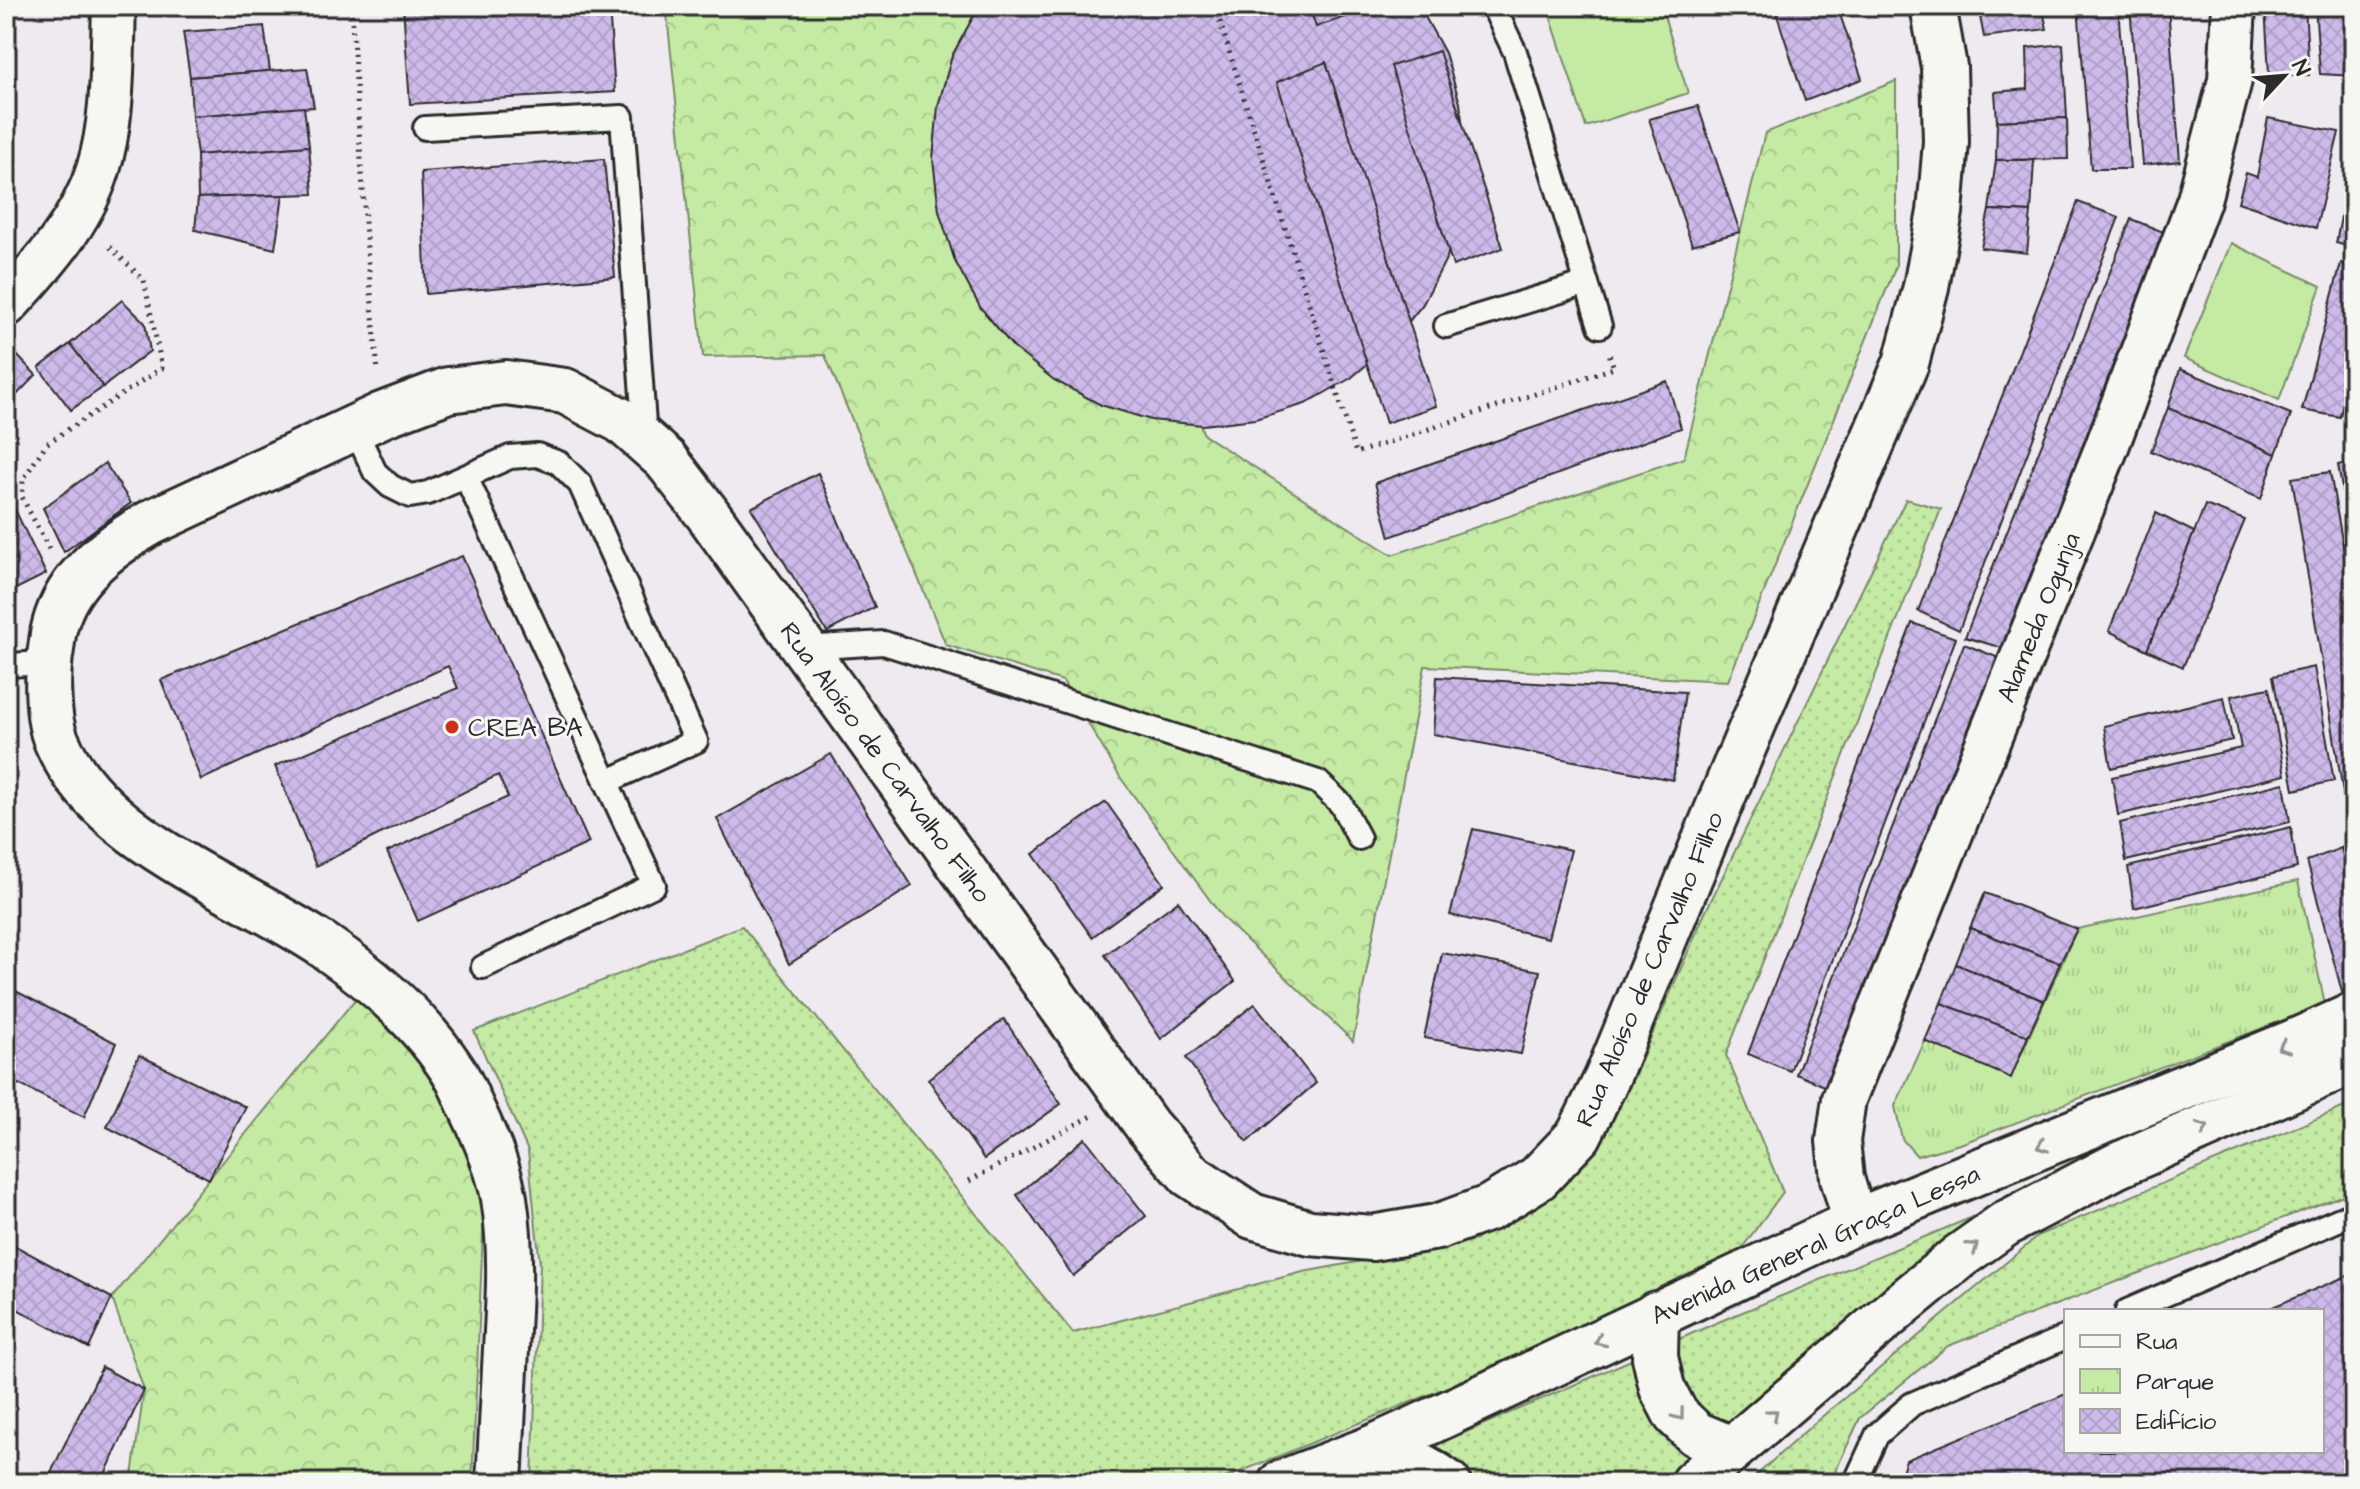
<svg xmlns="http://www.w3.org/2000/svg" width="2360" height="1489" viewBox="0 0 2360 1489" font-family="'Architects Daughter',sans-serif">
	<defs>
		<pattern id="grass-dots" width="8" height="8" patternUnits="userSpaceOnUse" patternTransform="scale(2)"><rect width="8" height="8" fill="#c5eaa4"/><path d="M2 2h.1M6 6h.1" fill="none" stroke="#a9c98d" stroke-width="1.8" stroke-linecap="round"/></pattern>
		<pattern id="forest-crowns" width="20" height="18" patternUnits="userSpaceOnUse" patternTransform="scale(2)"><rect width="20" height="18" fill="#c5eaa4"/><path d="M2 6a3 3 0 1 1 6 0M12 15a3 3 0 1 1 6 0" fill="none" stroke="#a9c98d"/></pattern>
		<pattern id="park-tufts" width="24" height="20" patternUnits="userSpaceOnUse" patternTransform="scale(2)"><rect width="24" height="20" fill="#c5eaa4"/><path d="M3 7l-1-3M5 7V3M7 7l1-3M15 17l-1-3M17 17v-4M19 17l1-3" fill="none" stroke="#a9c98d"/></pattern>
		<pattern id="building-cross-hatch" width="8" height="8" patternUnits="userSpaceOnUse" patternTransform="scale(2)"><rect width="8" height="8" fill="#cebaea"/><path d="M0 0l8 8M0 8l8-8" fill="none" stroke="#b1a0c9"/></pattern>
	</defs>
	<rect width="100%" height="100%" fill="#eeeaf0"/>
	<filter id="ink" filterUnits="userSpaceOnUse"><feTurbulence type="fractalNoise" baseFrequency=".0125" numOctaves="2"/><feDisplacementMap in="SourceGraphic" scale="16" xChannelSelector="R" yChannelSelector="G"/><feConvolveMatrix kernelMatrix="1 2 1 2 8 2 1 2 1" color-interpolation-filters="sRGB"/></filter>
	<g filter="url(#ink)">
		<!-- grass -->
		<g fill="url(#grass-dots)" stroke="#788a68" stroke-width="2">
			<path d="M1906,499l35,10 -215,546 57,137 -60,82 -510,209h-681l8,-218 -12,-114 -54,-120 268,-105 331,407 230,-61 173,-32 150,-145 78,-180z"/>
			<path d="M2354,1103v88l-406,155 -88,72 -30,65h-82l64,-58 227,-190z"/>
			<path d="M2031,1193l-352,276 -23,14h-201l-21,-37 282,-123z"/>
		</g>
		<!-- forest -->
		<g fill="url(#forest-crowns)" stroke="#788a68" stroke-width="2">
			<path d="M666,6h388l150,429 188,120 292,-97 81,-325 131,-52v185l-168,415 -303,-15 -72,375 -130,-123 -103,-141 -57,-96 -117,-36 -121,-290 -122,2z"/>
			<path d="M370,981l117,158 -15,344h-341l13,-93 -32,-92z"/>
		</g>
		<!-- park -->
		<path fill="url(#park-tufts)" stroke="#788a68" stroke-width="2" d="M2298,881l27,123 -362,139 -46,13 -15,-17 -7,-33 30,-65 86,36 66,-148z"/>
		<!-- garden -->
		<g fill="#c5eaa4" stroke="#788a68" stroke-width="2">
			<path d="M1547,6h114l27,87 -102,34z"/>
			<path d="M2231,243l90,43 -42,114 -95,-42z"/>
		</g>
		<!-- building -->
		<g fill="url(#building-cross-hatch)" stroke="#2b2b2b" stroke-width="2">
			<path d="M403,6h206l6,86 -205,12z"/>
			<path d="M979,6h440l26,47 15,50 6,52 -5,52 -14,50 -24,47 -33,41 -39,33 -46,26 -50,15 -52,6 -52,-5 -50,-15 -47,-25 -41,-33 -33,-40 -25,-46 -16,-50 -6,-52 5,-53 14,-50z"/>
			<path d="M1309,6h68l-61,21z"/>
			<path d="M1774,6h63l25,73 -57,22z"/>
			<path d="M1978,6h64l5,23 -63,8z"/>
			<path d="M2078,6h40l12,163h-39z"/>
			<path d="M2130,6h38l12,155 -37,4z"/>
			<path d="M2265,6h40l4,69 -40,-1z"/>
			<path d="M2315,6h39v70l-34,-2z"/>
			<path d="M264,26l6,45 -80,6 -7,-45z"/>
			<path d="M2063,44l4,74 -70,3 -2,-29 33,-3 -1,-41z"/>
			<path d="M1439,51l64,197 -50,18 -62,-200z"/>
			<path d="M1326,62l110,344 -50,17 -109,-341z"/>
			<path d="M307,68l7,39 -122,9 -2,-39z"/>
			<path d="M1698,106l42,126 -48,13 -43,-126z"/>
			<path d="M304,107l5,39 -112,9 -5,-39z"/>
			<path d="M2067,118l1,41 -72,1 1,-39z"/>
			<path d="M2268,118l71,14 -23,96 -78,-26 8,-29 11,4z"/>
			<path d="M309,146l4,48 -115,4 -1,-43z"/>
			<path d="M2354,149v99l-18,-5z"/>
			<path d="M604,159l11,118 -189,17 -5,-122z"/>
			<path d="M1996,160h38l-3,52 -42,-2z"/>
			<path d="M283,195l-8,54 -80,-19 3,-32z"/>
			<path d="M2078,202l41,15 -160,413 -41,-19z"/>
			<path d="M1989,210l42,2 -4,41 -46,-5z"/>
			<path d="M2131,219l40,16 -165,414 -41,-12z"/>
			<path d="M2341,263l13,4v84l-14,66 -38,-7z"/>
			<path d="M122,300l23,23 5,28 -47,36 -33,-43z"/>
			<path d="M70,344l33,43 -32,23 -32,-42z"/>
			<path d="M12,350l24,25 -30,31v-50z"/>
			<path d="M2180,369l111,45 -15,40 -108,-46z"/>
			<path d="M1667,381l14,47 -291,109 -15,-54z"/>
			<path d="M2168,408l108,46 -15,45 -110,-48z"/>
			<path d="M2354,462v98l-16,-95z"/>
			<path d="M105,463l26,40 -67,49 -21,-44z"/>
			<path d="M2330,472l24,137v219l-5,1 -57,-351z"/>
			<path d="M818,473l57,134 -48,25 -76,-124z"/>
			<path d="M6,491l40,83 -40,20z"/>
			<path d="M2205,505l40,15 -62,147 -36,-17z"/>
			<path d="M2156,513l38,19 -47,118 -38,-19z"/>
			<path d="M462,556l127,287 -171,78 -31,-69 121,-55 -10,-22 -182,91 -41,-100 183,-78 -10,-22 -247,114 -40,-100z"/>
			<path d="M1912,623l44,15 -166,433 -42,-17z"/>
			<path d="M1964,644l40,16 -170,430 -38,-16z"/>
			<path d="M2314,667l20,114 -40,9 -21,-114z"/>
			<path d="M1437,677l248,15 -12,88 -240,-46z"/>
			<path d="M2269,688l16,87 -167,40 -6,-38 129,-29 -10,-52z"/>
			<path d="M2224,697l8,43 -121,28 -7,-42z"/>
			<path d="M831,754l81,132 -123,78 -72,-145z"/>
			<path d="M2284,783l6,39 -164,39 -6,-38z"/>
			<path d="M1106,802l58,82 -72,53 -59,-83z"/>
			<path d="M2291,827l6,41 -163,40 -6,-41z"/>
			<path d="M1473,829l98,21 -23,88 -98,-23z"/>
			<path d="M2354,843v45l-13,-40z"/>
			<path d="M2341,848l13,40v99l-12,5 -35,-131z"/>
			<path d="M1985,893l92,36 -17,34 -90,-35z"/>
			<path d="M1178,901l57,80 -74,58 -56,-84z"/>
			<path d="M1970,928l90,35 -16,38 -88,-37z"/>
			<path d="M1442,953l98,18 -19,83 -97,-16z"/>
			<path d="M1956,964l88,37 -16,35 -87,-33z"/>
			<path d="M6,986l110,57 -32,74 -78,-39z"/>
			<path d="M1941,1003l87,33 -17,42 -86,-37z"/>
			<path d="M1255,1004l61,79 -69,59 -61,-84z"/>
			<path d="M1004,1019l57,85 -77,55 -56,-80z"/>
			<path d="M139,1055l107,52 -37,72 -102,-52z"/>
			<path d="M1085,1138l61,78 -73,60 -56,-81z"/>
			<path d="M6,1241l106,57 -23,50 -83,-45z"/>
			<path d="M2354,1273v210h-456l8,-23 160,-66v57h256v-140h-59z"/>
			<path d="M102,1367l42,23 -43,93h-55z"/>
		</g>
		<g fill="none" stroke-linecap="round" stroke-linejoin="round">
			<!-- lane casing -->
			<g stroke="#2b2b2b" stroke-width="28">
				<g id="lane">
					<path d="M1493,6l22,46 85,274"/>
					<path d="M425,128l197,-11 23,321"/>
					<path d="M1446,326l141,-43"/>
					<path d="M354,427l21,45 15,14 20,10 18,-3 82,-36 27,-2 22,8 21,21 116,257 -90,41"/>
					<path d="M466,477l188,408 -171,82"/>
					<path d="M804,648l80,-5 434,139 23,22 18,34"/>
					<path d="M6,665l43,-2"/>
					<path d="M2127,1311l227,-98"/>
					<path d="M1855,1483l22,-48 35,-31 154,-67"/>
				</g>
			</g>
			<!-- street casing -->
			<g stroke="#2b2b2b" stroke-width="48">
				<g id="street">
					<path d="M6,305c37,-40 75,-82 92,-135 16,-52 14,-110 16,-164"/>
					<path d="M1855,1222l-13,-44 -4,-37 6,-42 262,-650 93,-249 31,-120 4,-74"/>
				</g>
			</g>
			<!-- secondary casing -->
			<g stroke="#2b2b2b" stroke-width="50">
				<g id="secondary">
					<path d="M1656,1314l-1,43 7,31 14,27 20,19 36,15"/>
					<path d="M1370,1449c30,5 53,16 78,34"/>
					<path d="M499,1483c2,-45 5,-89 7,-134 3,-51 6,-100 -2,-151 -6,-32 -19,-62 -33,-91 -6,-13 -11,-27 -19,-38 -32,-49 -78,-89 -126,-122 -87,-59 -228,-105 -270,-207 -9,-22 -9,-62 -6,-85 2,-9 2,-20 5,-30 13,-49 55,-79 97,-103l230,-107 66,-25 58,-7 59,8 57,30 44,39 41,53 441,614 42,48 62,41 58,17 62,5 65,-11 52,-19 49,-30 41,-43 28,-57 126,-306 173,-409 20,-76 14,-75 6,-70 -2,-75 -11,-61"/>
					<path d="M1281,1483l89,-34 66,-30 419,-197 439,-180 60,-27"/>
					<path d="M1693,1483l209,-179 58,-48 45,-32 109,-57 240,-106"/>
				</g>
			</g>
			<!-- path -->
			<g stroke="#2b2b2b" stroke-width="5" stroke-dasharray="2 6" stroke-linecap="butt">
				<path d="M351,6l15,231 12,135"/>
				<path d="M1215,6l141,447 258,-85 -5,-14"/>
				<path d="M49,549l-27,-52 1,-17 23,-36 116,-76 -18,-88 -37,-36"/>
				<path d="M969,1181l123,-65"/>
			</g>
			<!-- lane -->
			<use href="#lane" stroke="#f6f6f2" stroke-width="22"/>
			<!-- street -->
			<use href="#street" stroke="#f6f6f2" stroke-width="42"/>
			<!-- secondary -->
			<use href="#secondary" stroke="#f6f6f2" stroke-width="44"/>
		</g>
		<!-- one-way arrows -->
		<defs><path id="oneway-chevron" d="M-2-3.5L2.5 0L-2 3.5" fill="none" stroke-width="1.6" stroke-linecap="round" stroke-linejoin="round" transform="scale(2)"/></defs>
		<g stroke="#90908e">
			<use href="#oneway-chevron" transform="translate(2283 1047) rotate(158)"/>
			<use href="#oneway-chevron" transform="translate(2203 1128) rotate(-24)"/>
			<use href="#oneway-chevron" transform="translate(2042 1146) rotate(158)"/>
			<use href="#oneway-chevron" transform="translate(1973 1247) rotate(-36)"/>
			<use href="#oneway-chevron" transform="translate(1600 1341) rotate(155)"/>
			<use href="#oneway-chevron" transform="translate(1773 1414) rotate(-40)"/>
			<use href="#oneway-chevron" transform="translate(1679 1415) rotate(53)"/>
		</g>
	</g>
	<!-- markers -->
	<circle fill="#c8321e" stroke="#f6f6f2" stroke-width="3" cx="452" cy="727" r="8"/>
	<g text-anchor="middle" stroke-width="6" stroke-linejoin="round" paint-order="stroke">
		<!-- street labels -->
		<g font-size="26" fill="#2b2b2b" stroke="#f6f6f2">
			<text transform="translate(2038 617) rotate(-68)" y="9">Alameda Ogunja</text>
			<text transform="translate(886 762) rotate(54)" y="9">Rua Aloíso de Carvalho Filho</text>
			<text transform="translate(1649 969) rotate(-67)" y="9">Rua Aloíso de Carvalho Filho</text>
			<text transform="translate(1815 1244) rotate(-24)" y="9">Avenida General Graça Lessa</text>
		</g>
		<!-- poi labels -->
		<g font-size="26" fill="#2b2b2b" stroke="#f6f6f2" text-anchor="start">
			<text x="468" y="736">CREA BA</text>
		</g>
	</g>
	<!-- margin -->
	<rect width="2360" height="1489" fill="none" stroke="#f6f6f2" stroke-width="32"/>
	<rect x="16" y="16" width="2328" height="1457" fill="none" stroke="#2b2b2b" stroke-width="3" filter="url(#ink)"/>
	<!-- legend -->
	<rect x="2064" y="1309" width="260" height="144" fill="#f6f6f2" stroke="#a5a5a2" stroke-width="2"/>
	<rect x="2080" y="1335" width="40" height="12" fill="#f6f6f2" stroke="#a5a5a2" stroke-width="2"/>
	<text x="2136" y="1349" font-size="24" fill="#2b2b2b">Rua</text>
	<rect x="2080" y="1369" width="40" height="24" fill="url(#park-tufts)" stroke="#a5a5a2" stroke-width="2"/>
	<text x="2136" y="1389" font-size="24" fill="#2b2b2b">Parque</text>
	<rect x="2080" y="1409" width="40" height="24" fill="url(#building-cross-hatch)" stroke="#a5a5a2" stroke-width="2"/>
	<text x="2136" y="1429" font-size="24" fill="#2b2b2b">Edifício</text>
	<!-- north arrow -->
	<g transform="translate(2284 76) rotate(64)" stroke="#f6f6f2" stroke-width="6" paint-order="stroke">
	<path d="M0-6L14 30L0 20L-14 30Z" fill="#2b2b2b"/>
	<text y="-12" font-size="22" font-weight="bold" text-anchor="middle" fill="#2b2b2b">N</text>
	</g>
</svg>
